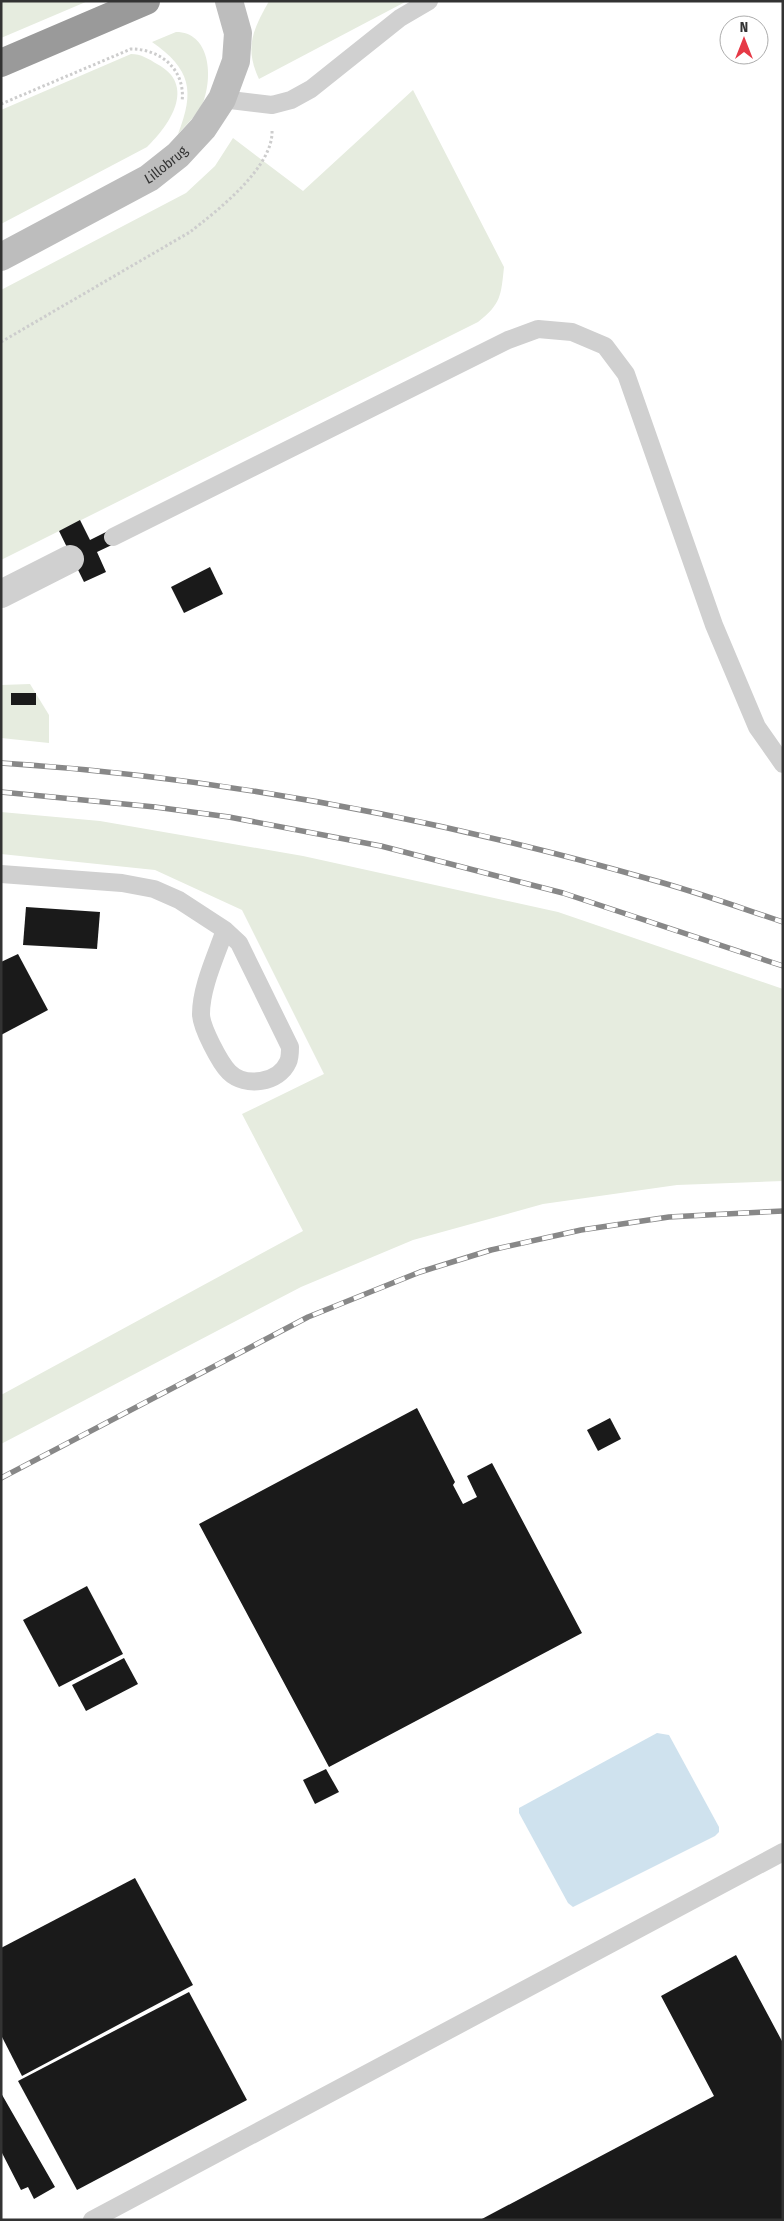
<svg xmlns="http://www.w3.org/2000/svg" width="784" height="2221" viewBox="0 0 784 2221" font-family="'Fira Sans Condensed',sans-serif">
	<rect width="100%" height="100%" fill="#fff"/>
	<!-- green -->
	<g fill="#e6ecdf">
		<path d="M1,1h87l-87,37z"/>
		<path d="M269,1h138l-148,78c-15,-32 -6,-49 10,-78z"/>
		<path d="M176,32c33,0 37,42 28,68 -5,13 -17,24 -26,34 17,-43 13,-65 -26,-92z"/>
		<path d="M131,54c10,0 18,5 26,10 40,21 13,61 -10,83l-146,77v-114z"/>
		<path d="M413,90l91,177c-3,29 -3,37 -26,55l-477,238v-270l185,-97 29,-27 18,-28 70,53z"/>
		<path d="M30,684l19,31v28l-48,-5v-53z"/>
		<path d="M1,812l99,9 203,35 255,56 225,77v192l-106,4 -134,19 -130,36 -112,47 -300,157v-49l302,-164 -61,-117 82,-40 -82,-164 -87,-40 -154,-16z"/>
	</g>
	<!-- water -->
	<path fill="#cfe2ee" d="M657,1733l12,2 50,92v5l-4,4 -142,71 -5,-4 -49,-90v-5z"/>
	<!-- building -->
	<g fill="#1a1a1a">
		<path d="M80,520l10,20 20,-10 6,13 -19,9 9,20 -22,10 -25,-51z"/>
		<path d="M210,567l13,27 -39,19 -13,-26z"/>
		<rect x="11" y="693" width="25" height="12"/>
		<path d="M26,907l74,5 -3,37 -74,-4z"/>
		<path d="M18,954l30,56 -47,25v-73z"/>
		<path d="M417,1408l38,74 -2,3 10,19 14,-7 -10,-21 25,-13 90,170 -253,134 -130,-243z"/>
		<path d="M610,1418l11,21 -23,12 -11,-21z"/>
		<path d="M87,1586l36,68 -64,33 -36,-67z"/>
		<path d="M124,1658l14,26 -52,27 -14,-26z"/>
		<path d="M326,1769l13,23 -24,12 -12,-24z"/>
		<path d="M135,1878l58,107 -171,91 -21,-41v-87z"/>
		<path d="M736,1955l47,88v177h-303l234,-124 -53,-100z"/>
		<path d="M189,1992l58,108 -170,90 -59,-109z"/>
		<path d="M1,2093l54,94 -21,12 -6,-12 -7,3 -20,-39z"/>
	</g>
	<g fill="none" stroke-linecap="round" stroke-linejoin="round">
		<!-- path -->
		<g stroke="#cdcdcd" stroke-width="3" stroke-dasharray="2.5 2.5" stroke-linecap="butt">
			<path d="M1,104l130,-55c30,0 55,21 51,53"/>
			<path d="M1,342l189,-110c27,-21 84,-65 82,-102"/>
		</g>
		<!-- lane -->
		<g stroke="#d0d0d0" stroke-width="18">
			<path d="M222,99l50,6 19,-5 20,-11 89,-71 29,-17"/>
			<path d="M113,537l395,-197 30,-11 34,3 33,14 21,28 88,251 43,102 26,37"/>
			<path d="M1,874l121,9 32,6 25,11 46,30 14,13 51,104c0,4 0,11 -2,15 -9,21 -43,26 -59,10 -9,-9 -28,-45 -28,-58 0,-27 15,-58 24,-84"/>
			<path d="M92,2220l691,-368"/>
		</g>
		<!-- street -->
		<path stroke="#d0d0d0" stroke-width="28" d="M1,594l69,-35"/>
		<!-- secondary -->
		<path stroke="#bdbdbd" stroke-width="28" id="s1" d="M1,257l148,-79 29,-23 25,-27 19,-29 14,-38 2,-28 -9,-32"/>
		<!-- highway -->
		<path stroke="#9a9a9a" stroke-width="28" d="M1,63l145,-62"/>
		<!-- rail casing -->
		<g stroke="#888" stroke-width="5.5">
			<g id="rail">
				<path d="M1,763c220,14 437,56 648,116 45,12 89,28 134,43"/>
				<path d="M1,792l154,15 74,10 152,29 182,47 220,73"/>
				<path d="M1,1478l307,-161 112,-45 71,-22 90,-20 88,-13 114,-6"/>
			</g>
		</g>
		<!-- rail -->
		<use href="#rail" stroke="#fff" stroke-width="4" stroke-dasharray="11" stroke-linecap="butt"/>
	</g>
	<g text-anchor="middle" stroke-width="5" stroke-linejoin="round" paint-order="stroke">
		<!-- street labels -->
		<g font-size="14" fill="#333" stroke="#fff">
			<text dy="5" stroke="none"><textPath href="#s1" startOffset="189">Lillobrug</textPath></text>
		</g>
	</g>
	<!-- border -->
	<rect width="784" height="2221" fill="none" stroke="#333333" stroke-width="5"/>
	<!-- north arrow -->
	<g transform="translate(744 40)"><circle r="24" fill="#ffffff" stroke="#adadad"/>
	<path d="M0-4L9 19L0 12L-9 19Z" fill="#e63946"/>
	<text y="-8" font-size="14" font-weight="bold" text-anchor="middle" fill="#333333">N</text>
	</g>
</svg>
